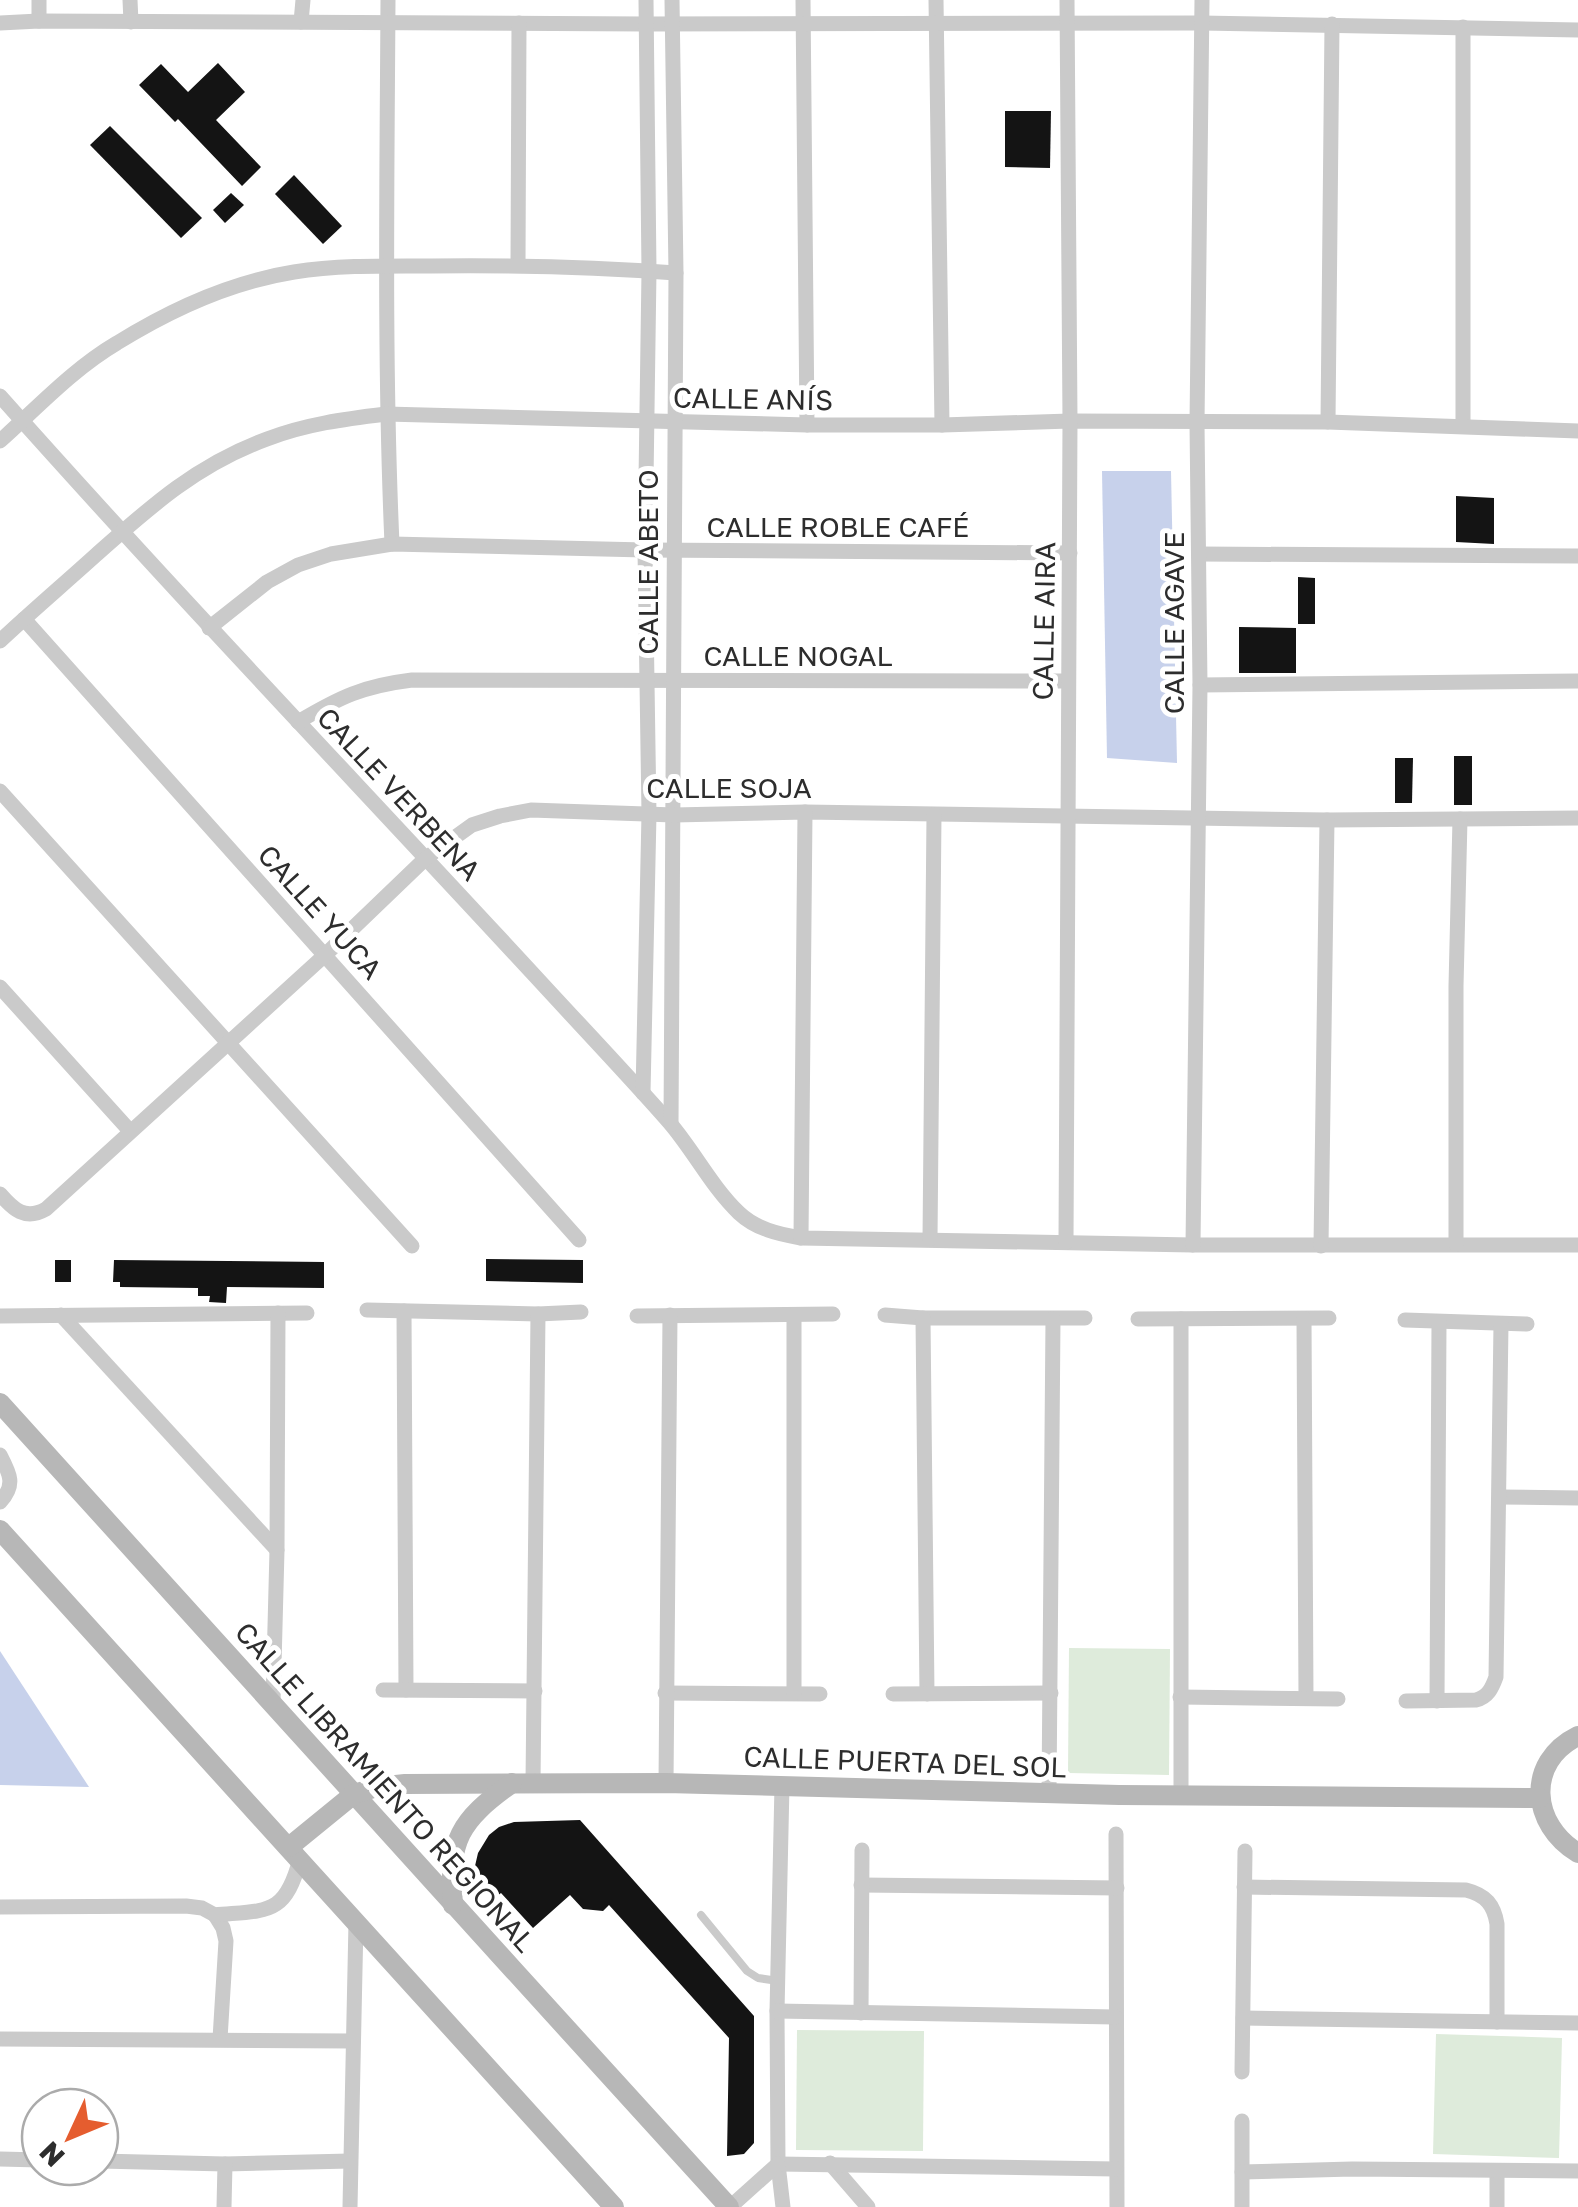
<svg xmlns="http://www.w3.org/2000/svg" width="1578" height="2207" viewBox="0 0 1578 2207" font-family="'Golos Text',sans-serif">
	<rect width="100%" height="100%" fill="#fff"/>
	<!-- green -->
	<g fill="#deebdb">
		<path d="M1069,1648l101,1 -1,126 -101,-2z"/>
		<path d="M797,2030l127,1 -1,120 -127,-1z"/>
		<path d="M1436,2034l126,4 -3,120 -126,-4z"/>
	</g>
	<!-- water -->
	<g fill="#c7d1eb">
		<path d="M1102,471h69l6,292 -70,-5z"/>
		<path d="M0,1651l89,136 -89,-2z"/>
	</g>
	<!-- building -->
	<g fill="#141414">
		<path d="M218,63l27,29 -29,28 45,47 -19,19 -64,-67 -3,3 -36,-37 22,-21 27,28z"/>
		<path d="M1005,111h46l-1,57 -45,-1z"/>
		<path d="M110,126l92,92 -21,20 -91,-93z"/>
		<path d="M294,175l48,51 -19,18 -48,-50z"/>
		<path d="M231,193l13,12 -19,18 -12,-13z"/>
		<path d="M1456,496l38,2v46l-38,-2z"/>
		<path d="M1298,577l17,1v46h-17z"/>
		<path d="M1239,627l57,1v45h-57z"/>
		<rect x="1454" y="756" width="18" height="49"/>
		<path d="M1395,758h18l-1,45h-17z"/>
		<path d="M486,1259l97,1v23l-97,-2z"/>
		<rect x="55" y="1260" width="16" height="22"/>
		<path d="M114,1260l210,2v26l-97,-1 -1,16 -17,-1 1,-6h-12v-8l-78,-1v-5h-7z"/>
		<path d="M580,1820l174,196v127l-10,11 -17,2 2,-118 -120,-133 -6,6 -20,-2 -13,-14 -37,33 -32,-35 -9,7 -15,-18 -2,-16 3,-13 11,-18 10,-8 15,-5z"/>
	</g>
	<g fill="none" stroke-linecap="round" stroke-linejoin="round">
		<!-- lane -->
		<path stroke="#cacaca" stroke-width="8" d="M701,1915l46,56 11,7 20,3"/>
		<!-- street -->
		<g stroke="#cacaca" stroke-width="15">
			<path d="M39,0v21"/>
			<path d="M130,0l1,22"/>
			<path d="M388,0c-1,182 -4,363 4,544"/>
			<path d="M803,0l4,425"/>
			<path d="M936,0l6,425"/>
			<path d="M301,22l2,-22"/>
			<path d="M0,23l39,-2 606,3 556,-1 377,7"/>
			<path d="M1463,27v399"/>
			<path d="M518,265l1,-242"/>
			<path d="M0,396c175,197 357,387 536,581 44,48 90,96 133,145 25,29 42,64 70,91 17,16 39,21 62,25l392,7h385"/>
			<path d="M1328,422l4,-398"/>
			<path d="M0,441c38,-34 73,-72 117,-98 53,-33 114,-61 177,-71 45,-7 91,-6 137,-6 82,-1 163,1 245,7"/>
			<path d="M1199,554l379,2"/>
			<path d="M24,619l555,621"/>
			<path d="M209,628l58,-46 31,-17 33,-11 61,-10 253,6 425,3"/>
			<path d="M0,641c32,-30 65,-58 97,-87 54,-48 101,-90 170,-115 39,-15 78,-20 119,-25l421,11h135l128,-4 258,1 250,9"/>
			<path d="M1200,685l378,-4"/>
			<path d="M298,722c42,-25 65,-36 114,-42l656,1"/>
			<path d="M0,791l412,455"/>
			<path d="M0,987l130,144"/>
			<path d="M643,1093l6,-279 -4,-264 4,-279 -3,-271"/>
			<path d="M671,1124l5,-851 -4,-273"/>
			<path d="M0,1194c13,15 25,27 46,15l279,-254 101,-97 46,-33 28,-9 31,-6 143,5 131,-3 522,8 251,-2"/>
			<path d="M801,1238l4,-426"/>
			<path d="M930,1239l4,-424"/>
			<path d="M1066,1242l4,-821 -3,-421"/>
			<path d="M1456,1244v-258l4,-167"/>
			<path d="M1193,1245l7,-560 -3,-262 5,-423"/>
			<path d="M1321,1246l6,-426"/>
			<path d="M367,1310l171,4 43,-2"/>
			<path d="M404,1311l2,379"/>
			<path d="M61,1315l216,235"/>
			<path d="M885,1315l38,3h162"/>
			<path d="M1,1316l306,-3"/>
			<path d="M637,1316l196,-2"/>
			<path d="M923,1318l4,376"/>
			<path d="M1138,1319l191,-1"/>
			<path d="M1304,1319l2,379"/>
			<path d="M1405,1320l122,4"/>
			<path d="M0,1455c10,19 16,30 0,47"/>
			<path d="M1500,1497l78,1"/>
			<path d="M383,1690l152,1"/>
			<path d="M665,1693l155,1"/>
			<path d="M794,1693v-378"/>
			<path d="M893,1694l158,-1"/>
			<path d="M1180,1697l158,2"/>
			<path d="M1406,1701l70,-1c12,-3 16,-12 20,-23l5,-353"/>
			<path d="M1437,1701l2,-379"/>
			<path d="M273,1703l4,-153 1,-237"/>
			<path d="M533,1783l5,-469"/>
			<path d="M666,1783l4,-468"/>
			<path d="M782,1785l-5,226 1,153 5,43"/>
			<path d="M1049,1793l4,-474"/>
			<path d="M1181,1796v-477"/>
			<path d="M1116,1834l1,373"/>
			<path d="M861,1885l256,3"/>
			<path d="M1244,1887l222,3c20,5 28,15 31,34v98"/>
			<path d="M0,1907l186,-1 16,2 13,7"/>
			<path d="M215,1915l8,13 3,13 -6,98"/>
			<path d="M215,1915c53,-5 70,1 85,-56"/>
			<path d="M777,2011l338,6"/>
			<path d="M861,2013l1,-163"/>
			<path d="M1243,2018l335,5"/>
			<path d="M0,2039l352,2"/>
			<path d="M1242,2072l3,-221"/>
			<path d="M1242,2121v86"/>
			<path d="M0,2159l40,1"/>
			<path d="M100,2161l125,3 125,-3"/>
			<path d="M830,2163l38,44"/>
			<path d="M778,2164l338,5"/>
			<path d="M1497,2171v36"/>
			<path d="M1242,2172l110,-3 226,2"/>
			<path d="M224,2207l1,-43"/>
			<path d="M350,2207l6,-285"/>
			<path d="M730,2207l48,-43"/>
		</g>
		<!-- secondary -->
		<g stroke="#b7b7b7" stroke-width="20">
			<path d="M0,1403c244,268 485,537 729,804"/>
			<path d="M0,1530l614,677"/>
			<path d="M1578,1736c-53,26 -47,89 0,117"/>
			<path d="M289,1847l65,-53 23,-7 28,-3 261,-1 453,12 421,3"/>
			<path d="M453,1905c-5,-65 6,-84 59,-122"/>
		</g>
	</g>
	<g text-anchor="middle" stroke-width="10" stroke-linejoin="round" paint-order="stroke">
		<!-- street labels -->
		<g font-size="28" fill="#2d2d2d" stroke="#fff">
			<text transform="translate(753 399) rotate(1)" y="10">CALLE ANÍS</text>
			<text x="838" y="537">CALLE ROBLE CAFÉ</text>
			<text transform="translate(648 562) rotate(-90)" y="10">CALLE ABETO</text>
			<text transform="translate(1044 621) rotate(-89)" y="10">CALLE AIRA</text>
			<text transform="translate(1174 623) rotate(-90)" y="10">CALLE AGAVE</text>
			<text x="798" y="666">CALLE NOGAL</text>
			<text x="729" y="798">CALLE SOJA</text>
			<text transform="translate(399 794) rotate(47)" y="10">CALLE VERBENA</text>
			<text transform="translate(320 912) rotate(48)" y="10">CALLE YUCA</text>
			<text transform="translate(905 1762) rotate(2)" y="10">CALLE PUERTA DEL SOL</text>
			<text transform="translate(385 1787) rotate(48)" y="10">CALLE LIBRAMIENTO REGIONAL</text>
		</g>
	</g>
	<!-- north arrow -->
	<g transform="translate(70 2137) rotate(226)"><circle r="48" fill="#ffffff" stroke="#ababab" stroke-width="2.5"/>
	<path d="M0-8L18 38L0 25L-18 38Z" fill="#e55d2f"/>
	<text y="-15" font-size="28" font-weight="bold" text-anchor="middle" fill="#2d2d2d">N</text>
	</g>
</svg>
